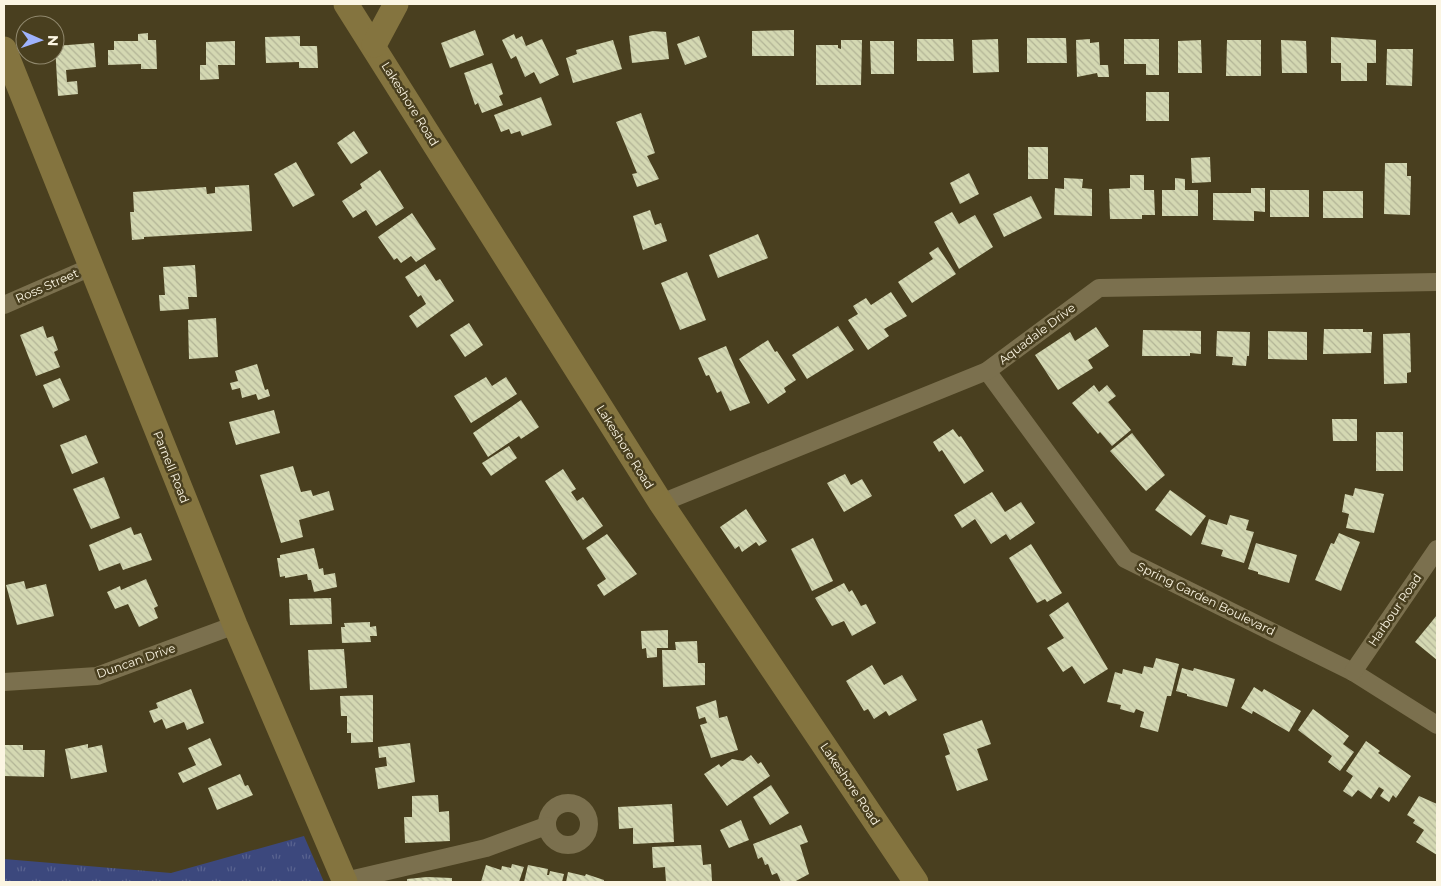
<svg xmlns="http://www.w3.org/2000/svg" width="1441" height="886" viewBox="0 0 1441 886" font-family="Montserrat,sans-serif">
	<defs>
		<pattern id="park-tufts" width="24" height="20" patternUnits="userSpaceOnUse" patternTransform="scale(1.25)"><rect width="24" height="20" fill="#3c487d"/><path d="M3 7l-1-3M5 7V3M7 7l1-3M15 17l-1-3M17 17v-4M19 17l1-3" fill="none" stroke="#59638f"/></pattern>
		<pattern id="building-back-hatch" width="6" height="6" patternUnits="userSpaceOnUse" patternTransform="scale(1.25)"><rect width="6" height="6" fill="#d4d8b2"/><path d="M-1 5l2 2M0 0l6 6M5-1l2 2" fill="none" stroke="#b2b496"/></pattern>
	</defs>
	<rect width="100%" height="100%" fill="#493f1f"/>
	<!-- park -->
	<path fill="url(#park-tufts)" d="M304,836l20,46h-320v-23l167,14z"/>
	<!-- building -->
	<g fill="url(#building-back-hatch)">
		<path d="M475,30l9,25 -34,13 -9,-25z"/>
		<path d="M794,30v26h-42v-25z"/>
		<path d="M653,31l13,1 3,27 -37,4 -3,-27z"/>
		<path d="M148,33v7h8l1,29h-16v-5l-33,1v-15h6v-9h24v-7z"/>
		<path d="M514,34l2,5 6,-3 4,10 16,-7 17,36 -19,9 -6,-12 -9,5 -9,-21 -5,3 -9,-19z"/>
		<path d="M300,36v10h17l1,22h-19v-6l-33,1 -1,-26z"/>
		<path d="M699,36l8,21 -22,8 -8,-21z"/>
		<path d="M1331,37l45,3v23h-9v18h-26v-18h-10z"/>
		<path d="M1027,38h39l1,25h-40z"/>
		<path d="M917,39h36l1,22h-37z"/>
		<path d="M998,39l1,33 -26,1 -1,-33z"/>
		<path d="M1090,39v4l9,-1 1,23h8l1,12h-11l-1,-4 -20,4 -1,-37z"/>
		<path d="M1124,39h35v36h-13v-11h-22z"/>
		<path d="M613,40l9,29 -49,14 -7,-25 11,-4 -1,-4z"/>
		<path d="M841,40h21l-1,45h-45v-40h22v3l3,1z"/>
		<path d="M1201,40l1,33h-24v-32z"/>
		<path d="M1227,40h34v36h-35z"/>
		<path d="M1281,40l25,1 1,32h-25z"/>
		<path d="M235,41v24h-17l1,14 -19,1v-15h6v-23z"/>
		<path d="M870,41h24v33h-23z"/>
		<path d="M94,43l2,24 -30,3 1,12 10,-1 1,13 -20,2 -3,-50z"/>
		<path d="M1387,49h26l-1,37 -26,-1z"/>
		<path d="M492,63l11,31 -4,2 4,9 -21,8 -4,-10 -3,2 -11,-32z"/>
		<rect x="1146" y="92" width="23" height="29"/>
		<path d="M541,97l11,28 -30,11 -2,-5 -9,3 -2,-5 -8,3 -7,-17z"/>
		<path d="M641,113l14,40 -8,3 12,23 -22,8 -5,-13 5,-1 -21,-51z"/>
		<path d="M354,131l14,22 -17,11 -14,-21z"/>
		<rect x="1028" y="147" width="20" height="32"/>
		<path d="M1210,157l1,25 -19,1 -1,-25z"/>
		<path d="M296,162l19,33 -22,12 -19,-33z"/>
		<path d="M1385,163h22v13h4l-1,39 -26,-1z"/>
		<path d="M380,170l24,38 -28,18 -10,-16 -13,8 -11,-17 20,-13 -2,-4z"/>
		<path d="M969,173l10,21 -19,10 -10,-21z"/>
		<path d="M1130,175h14v15h10l1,25h-13v4h-32l-1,-30 21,-1z"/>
		<path d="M1064,178l19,1 -1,9 10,1v27l-38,-1 1,-27 9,1z"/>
		<path d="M1175,178l10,1v11h13v26h-36v-26h13z"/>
		<path d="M249,185l3,46 -108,6v2l-12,1 -2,-28h4l-1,-20 73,-5 1,7 8,-1v-6z"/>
		<path d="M1251,188h14v24l-11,-1v10l-41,-1v-27h38z"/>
		<rect x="1270" y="190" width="39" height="27"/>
		<rect x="1323" y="191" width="40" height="27"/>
		<path d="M1031,196l11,22 -38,19 -11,-23z"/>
		<path d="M650,210l5,15 6,-2 6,18 -24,9 -10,-34z"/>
		<path d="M952,212l7,12 16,-9 18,32 -34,22 -25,-47z"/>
		<path d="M412,213l24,36 -20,13 -5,-6 -10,7 -4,-5 -3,2 -16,-23z"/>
		<path d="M758,234l10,24 -50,20 -9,-23z"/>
		<path d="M938,247l18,27 -44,29 -14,-21 35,-23 -4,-6z"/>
		<path d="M425,264l11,17 4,-2 14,22 -37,27 -8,-12 17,-12 -5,-9 -3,2 -13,-20z"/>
		<path d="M195,265l2,32h-9l1,12 -29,2 -1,-16h6l-2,-28z"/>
		<path d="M687,272l19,48 -26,10 -19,-47z"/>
		<path d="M891,292l16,24 -23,13 5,7 -21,14 -20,-30 10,-6 -5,-8 13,-8 5,7z"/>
		<path d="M216,318l2,39 -29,2 -1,-39z"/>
		<path d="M469,323l14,22 -18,12 -15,-22z"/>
		<path d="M43,326l4,12 6,-2 5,14 -4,2 6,15 -24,9 -16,-41z"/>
		<path d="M838,326l16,24 -47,29 -15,-24z"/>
		<path d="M1096,327l13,19 -21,14 5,8 -35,22 -23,-35 35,-23 5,9z"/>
		<path d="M1324,329h39v3h9l-1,21 -48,1z"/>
		<path d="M1143,330l58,1v23l-11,-1v3h-48z"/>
		<path d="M1217,331l33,1 -1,24h-2l-1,10 -14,-1 1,-8 -17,-1z"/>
		<path d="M1268,331l39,1v28l-39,-1z"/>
		<path d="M1410,333l1,39 -4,1v10l-23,1 -1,-50z"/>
		<path d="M768,340l7,12 2,-1 19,29 -12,8 2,4 -18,12 -29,-45z"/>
		<path d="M726,346l24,57 -20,8 -9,-20 -4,2 -8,-18 -3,1 -8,-18z"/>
		<path d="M257,364l8,26 3,-1 2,7 -12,4 -2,-6 -14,4 -2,-10 -8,2 -2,-7 8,-2 -3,-10z"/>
		<path d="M486,377l6,9 14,-9 11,17 -46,29 -17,-27z"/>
		<path d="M60,378l10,22 -17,8 -10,-23z"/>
		<path d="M1094,385l5,7 8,-7 9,11 -8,6 23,28 -19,16 -12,-14 -2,2 -26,-31z"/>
		<path d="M521,400l18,27 -18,12 -2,-3 -31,21 -15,-24z"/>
		<path d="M274,410l6,23 -44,12 -7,-23z"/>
		<path d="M1332,419h25v22h-24z"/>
		<path d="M953,429l6,8 2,-1 23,35 -20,13 -22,-34 -3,2 -6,-10z"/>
		<rect x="1376" y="432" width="27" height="39"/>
		<path d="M1132,433l33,42 -19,16 -36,-40z"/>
		<path d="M86,435l12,28 -26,11 -12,-29z"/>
		<path d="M509,446l8,12 -26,18 -9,-13z"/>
		<path d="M293,466l8,26 10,-2 2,6 16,-5 5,19 -35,10 4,17 -22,6 -21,-68z"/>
		<path d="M563,469l13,20 -5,3 6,9 6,-4 20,29 -20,14 -38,-59z"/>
		<path d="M845,474l6,11 11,-6 10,17 -28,16 -17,-29z"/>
		<path d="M104,477l16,41 -29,11 -18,-40z"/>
		<path d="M1355,488l29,6 -10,39 -28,-5 3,-14 -7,-2 3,-18 8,2z"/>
		<path d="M1170,490l36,26 -15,20 -36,-26z"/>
		<path d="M992,492l13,20 16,-10 14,21 -25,17 -4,-6 -15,10 -16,-25 -13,9 -8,-13z"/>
		<path d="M746,509l21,32 -8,5 -3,-4 -14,10 -3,-6 -4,3 -15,-22z"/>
		<path d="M1230,515l19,5 -3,10 8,2 -10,31 -23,-7 2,-6 -22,-6 8,-25 18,6z"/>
		<path d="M131,527l3,8 7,-2 11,27 -29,10 -3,-7 -21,8 -10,-26z"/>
		<path d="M1339,533l21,9 -19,49 -26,-11 16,-37 3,1z"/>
		<path d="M607,534l30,40 -33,22 -7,-11 9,-6 -20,-31z"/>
		<path d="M813,538l20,43 -21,10 -21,-42z"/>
		<path d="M1256,543l41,12 -8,28 -31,-9v-2l-10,-3z"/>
		<path d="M1031,544l31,49 -15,9 -2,-3 -8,4 -28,-45z"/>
		<path d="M314,548l5,21 4,-1 1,7 11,-2 2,14 -23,5 -3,-12h-3l-1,-6 -22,4v-2l-5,1 -3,-19h3v-3z"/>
		<path d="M146,579l12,27 -4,2 4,10 -19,9 -11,-23 -13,5 -8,-17 13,-6 1,4z"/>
		<path d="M24,581l2,8 20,-5 8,32 -37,9 -11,-40z"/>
		<path d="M844,583l5,9 3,-2 9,16 5,-2 10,19 -24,13 -8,-15 -12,5 -17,-28z"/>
		<path d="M331,598l1,26 -42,1 -1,-26z"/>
		<path d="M1068,602l40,67 -24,15 -12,-18 -9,6 -16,-24 17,-10 -15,-23z"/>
		<path d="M1437,615v45l-22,-18z"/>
		<path d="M370,622v5l6,-1 1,10h-7l1,6 -29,1 -1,-16h4l-1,-4z"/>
		<path d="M668,630v18h-11v9l-10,1 -1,-10 -4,1 -1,-18z"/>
		<path d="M697,641l1,22h7v22l-42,2 -1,-37h14l-1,-8z"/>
		<path d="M344,649l3,39 -37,2 -2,-40z"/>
		<path d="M1156,658l23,6 -8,32h-4l-9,36 -18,-5 4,-15 -8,-3 -2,4 -14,-4 1,-4 -14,-3 8,-30 7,2 1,-5 19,5 2,-8 9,2z"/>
		<path d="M872,665l12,20 18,-10 15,25 -28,16 -3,-5 -12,8 -6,-10 -4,2 -18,-30z"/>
		<path d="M1182,668l11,3 1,-3 41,11 -8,28 -40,-11v-2l-11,-3z"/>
		<path d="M1254,687l8,5 2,-3 37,22 -12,21 -36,-21 -1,3 -11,-6z"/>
		<path d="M191,689l13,34 -17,7 -3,-8 -18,7 -4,-10 -8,4 -5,-12 9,-3 -2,-5z"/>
		<path d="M373,695v47l-22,1v-10h-4v-17h-6l-1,-20z"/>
		<path d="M716,700l3,18 8,-2 11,34 -27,8 -11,-33 7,-2 -2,-6 -6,2 -3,-12z"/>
		<path d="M1313,709l36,27 -6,8 11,8 -14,19 -12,-9 4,-6 -34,-26z"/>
		<path d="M982,720l9,24 -14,5 11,31 -31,11 -12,-35 5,-2 -7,-20z"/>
		<path d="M210,738l12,27 -39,18 -5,-10 18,-8 -8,-17z"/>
		<path d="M1366,741l14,10 -2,2 33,23 -15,22 -3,-3 -4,7 -9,-6 4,-6 -5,-3 -8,12 -13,-9 -6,7 -9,-6 10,-15 -7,-5z"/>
		<path d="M410,743l5,39 -37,7 -3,-21 12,-2 -1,-9 -7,1 -1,-11z"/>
		<path d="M88,744v4l14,-3 5,27 -36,7 -6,-30z"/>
		<path d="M4,745h19v5h22l-1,27 -40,-1z"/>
		<path d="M751,755l7,9 3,-2 9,14 -43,30 -23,-32 15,-10 2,3 11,-8 11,2z"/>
		<path d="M240,774l5,12 3,-1 5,10 -36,15 -9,-22z"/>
		<path d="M771,785l18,28 -19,12 -17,-28z"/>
		<path d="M438,795l1,17 10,-1 1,30 -45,2 -1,-26h8v-21z"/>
		<path d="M1419,796l18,8v51l-21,-13 8,-12 -11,-7 2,-3 -8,-5z"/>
		<path d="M672,804l2,38 -41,2v-16l-14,1 -1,-22z"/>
		<path d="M741,820l8,20 -20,8 -9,-18z"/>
		<path d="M801,825l7,17 -8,3 9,29 -15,8h-13l-4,-9 -5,2 -4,-11 -3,1 -3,-8 -4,2 -5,-15z"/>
		<path d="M701,845l2,20 8,-1 1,17 -46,1 -1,-15 -12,1 -1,-21z"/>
		<path d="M512,864l12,3 -5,15h-38l5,-17 15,5 1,-4 9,2z"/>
		<path d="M528,865l20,4 -1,6h2l1,-4 14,3 -2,8h-38z"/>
		<path d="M568,872l17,4 1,-2 18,6v2h-38z"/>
		<path d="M427,877l25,1v4h-45v-3z"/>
	</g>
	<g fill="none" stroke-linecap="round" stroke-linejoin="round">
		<!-- street -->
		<g stroke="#7b704e" stroke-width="18">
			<path d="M4,305l87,-38"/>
			<path d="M987,371l138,188 228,113 84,53"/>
			<path d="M661,503l326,-132 112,-83 338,-6"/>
			<path d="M1353,672l84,-123"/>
			<path d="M4,682l93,-6 138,-51"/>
			<circle cx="568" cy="824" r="21"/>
			<path d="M345,881l141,-33 60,-22"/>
		</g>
		<!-- secondary -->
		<g stroke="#84743f" stroke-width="25">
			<path d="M346,4l315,499 255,379"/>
			<path d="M374,45l22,-41"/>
			<path d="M4,49l231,576 110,257"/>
		</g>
	</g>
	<g text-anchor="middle" stroke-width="5" stroke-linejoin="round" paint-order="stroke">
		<!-- street labels -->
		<g font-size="12" fill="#fbf5e2" stroke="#493f1f">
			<text transform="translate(410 104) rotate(58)" y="4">Lakeshore Road</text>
			<text transform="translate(47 286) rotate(-24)" y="4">Ross Street</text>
			<text transform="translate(1037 334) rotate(-37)" y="4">Aquadale Drive</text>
			<text transform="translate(625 447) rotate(58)" y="4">Lakeshore Road</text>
			<text transform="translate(171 467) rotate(68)" y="4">Parnell Road</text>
			<text transform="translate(1206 599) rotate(26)" y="4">Spring Garden Boulevard</text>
			<text transform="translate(1395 610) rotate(-56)" y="4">Harbour Road</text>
			<text transform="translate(136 661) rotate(-19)" y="4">Duncan Drive</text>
			<text transform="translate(850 784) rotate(56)" y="4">Lakeshore Road</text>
		</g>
	</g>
	<!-- border -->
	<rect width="1441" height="886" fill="none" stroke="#fbf5e2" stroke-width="10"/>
	<!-- north arrow -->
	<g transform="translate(40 40) rotate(92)"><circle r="24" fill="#493f1f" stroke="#90886d"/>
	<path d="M0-4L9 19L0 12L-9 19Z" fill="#9fb3fd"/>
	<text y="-8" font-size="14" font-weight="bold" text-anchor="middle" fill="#fbf5e2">N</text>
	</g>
</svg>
